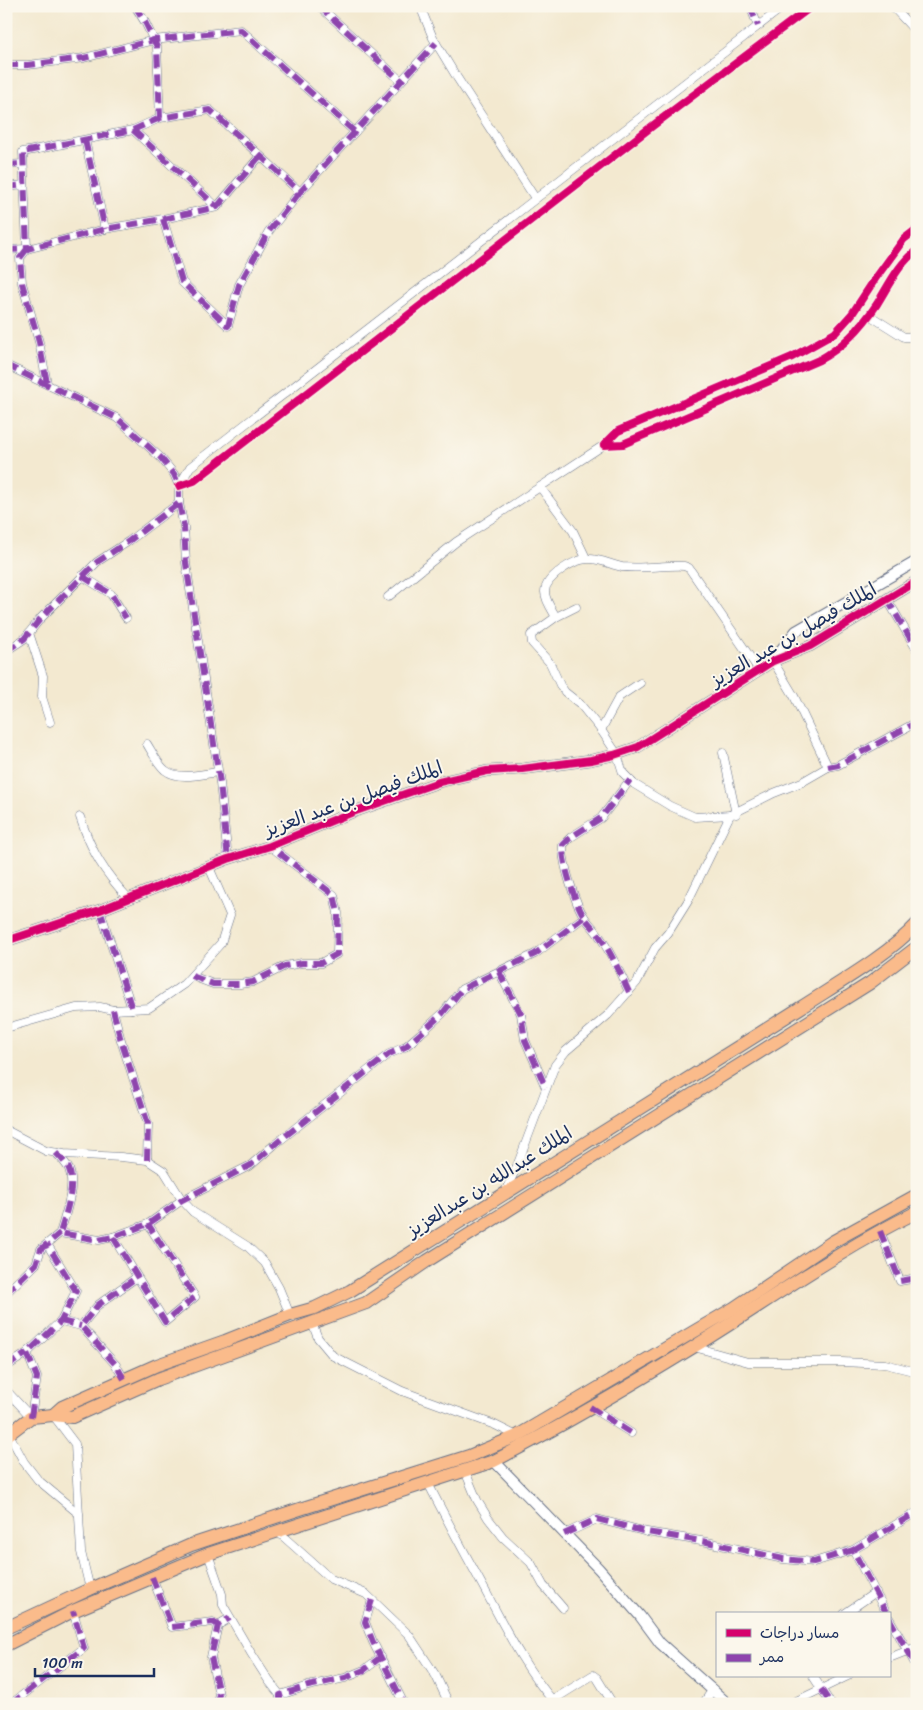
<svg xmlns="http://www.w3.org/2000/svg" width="923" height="1710" viewBox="0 0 923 1710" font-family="Sriracha,'Playpen Sans Arabic',sans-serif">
	<rect width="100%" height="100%" fill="#fbf7ec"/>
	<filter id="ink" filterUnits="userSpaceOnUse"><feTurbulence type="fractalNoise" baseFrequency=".02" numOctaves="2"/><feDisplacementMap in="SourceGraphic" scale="10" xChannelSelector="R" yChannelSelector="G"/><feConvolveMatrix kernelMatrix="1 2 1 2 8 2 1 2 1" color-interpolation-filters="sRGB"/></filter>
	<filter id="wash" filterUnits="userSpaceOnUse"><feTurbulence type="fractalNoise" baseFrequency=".0096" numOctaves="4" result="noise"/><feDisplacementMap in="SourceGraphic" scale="20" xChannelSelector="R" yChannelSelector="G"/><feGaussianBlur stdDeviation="1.12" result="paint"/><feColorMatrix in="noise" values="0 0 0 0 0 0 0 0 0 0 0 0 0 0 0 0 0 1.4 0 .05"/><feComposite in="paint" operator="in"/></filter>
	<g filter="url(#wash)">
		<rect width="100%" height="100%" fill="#f3e9d0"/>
	</g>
	<g filter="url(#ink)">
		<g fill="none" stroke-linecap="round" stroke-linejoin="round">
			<!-- minor casing -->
			<g stroke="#677086" stroke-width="9">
				<g id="minor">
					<path d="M135,6l10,16 12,25 3,71 50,-8 90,82 136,-149"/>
					<path d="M319,6l82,75"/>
					<path d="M420,6l13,32 23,38 79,122"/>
					<path d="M750,6l8,20"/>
					<path d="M892,6l25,27"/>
					<path d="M6,65h22l56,-7 70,-18 87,-10 114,102"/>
					<path d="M160,118l-27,12 -110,22 4,97 78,-20 58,-10 54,-12 43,-51"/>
					<path d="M133,130l84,77"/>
					<path d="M85,140l20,89"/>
					<path d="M6,165l17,-1"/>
					<path d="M6,187l18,-2"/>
					<path d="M163,219l19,63 46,44 11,-41 30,-54 31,-39"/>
					<path d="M917,229l-13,10 -29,40 -23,35 -17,19 -43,24 -174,74 -14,14 19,-1 196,-84c24,-13 43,-33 58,-56 12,-19 21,-40 40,-54"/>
					<path d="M27,249l-7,9 2,25 17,59 8,41"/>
					<path d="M6,250l21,-1"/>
					<path d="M869,315l35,22h6l7,-3"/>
					<path d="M6,365l111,53 44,40 13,16 5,12v17l5,24 2,36 34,220 8,76"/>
					<path d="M179,486l15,-5 461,-357 157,-118"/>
					<path d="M179,486l11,-19 594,-461"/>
					<path d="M540,487l33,44 13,27"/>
					<path d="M82,576l29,18 15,24"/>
					<path d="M388,597l68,-55 148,-97"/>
					<path d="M887,599l30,51"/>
					<path d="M576,607l-20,10 -25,18 1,8 18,20 10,22 5,7 15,12 21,26 16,24 6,19 11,11 36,22 25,11 35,-2"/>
					<path d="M556,617c-4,-7 -11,-17 -11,-25 0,-15 29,-33 43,-33 11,-1 23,6 34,8 21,2 42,-2 62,-1l5,2 70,102"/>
					<path d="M29,633l14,43 -1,21 8,25"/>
					<path d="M6,651l18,-12 17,-21 56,-56 32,-21 50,-38"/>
					<path d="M601,730l18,-33 21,-14"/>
					<path d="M147,744c5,8 10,19 18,26 14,11 37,4 53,2"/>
					<path d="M723,753l13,61"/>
					<path d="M828,767l10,-2 79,-43"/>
					<path d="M80,817c12,36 23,54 49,82"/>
					<path d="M100,910l32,99"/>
					<path d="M499,972l22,42 4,26 21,48"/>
					<path d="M192,976l21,8h27l13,-2 32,-16 17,-3h19l16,-9 1,-41 -4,-18 -64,-49"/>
					<path d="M629,992c-9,-19 -17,-38 -29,-55 -4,-7 -10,-12 -15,-19 -10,-14 -23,-56 -22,-73l8,-8 30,-19 29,-38"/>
					<path d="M113,1010l7,27 28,87 -1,36"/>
					<path d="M6,1028l70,-20 24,-1 13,3 36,-2 35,-24 37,-41 9,-28 -21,-48"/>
					<path d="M6,1130l40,21 18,3 57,3 26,3 17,11 18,29 11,12 54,34 18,17 14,25 11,27"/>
					<path d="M56,1153c4,4 10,10 13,16 7,17 -4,47 -9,64l39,7 14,-3 35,-13 34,-24 69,-35 23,-20 115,-91 16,-7 15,-13 22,-20 20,-25 73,-35 49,-37"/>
					<path d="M505,1192l12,-26 38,-101 11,-14 42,-36 29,-33 18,-34 13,-15 20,-32 42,-86 44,-22 28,-11 26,-15 -34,-71 -21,-35"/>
					<path d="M880,1231l20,50 17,-3"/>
					<path d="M113,1237l52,85 30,-25 -47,-73"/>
					<path d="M6,1293l30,-29 5,-15 19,-16"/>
					<path d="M61,1321l20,5"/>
					<path d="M312,1323l6,15 15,18 69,35 93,34 22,11"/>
					<path d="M694,1347l54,15h94l43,2 32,8"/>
					<path d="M6,1367l21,-14"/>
					<path d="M124,1379l-8,-14 -35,-39 17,-21 39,-28"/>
					<path d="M6,1390l25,27"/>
					<path d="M590,1407l41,26"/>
					<path d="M53,1415l22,29 6,108 9,37"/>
					<path d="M31,1417l6,-40 -10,-24 34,-32 15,-30 -29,-47"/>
					<path d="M9,1434l15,28 14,18 41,34"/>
					<path d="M465,1471l12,29 11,18 15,19 28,26 12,22 20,23"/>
					<path d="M428,1483c19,38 39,74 59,111 20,38 40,78 69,110"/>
					<path d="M277,1531l54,48 35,15 43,41 27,41 13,28"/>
					<path d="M564,1534l33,-15 50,13 60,10 76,17 31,3 39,-12 34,64"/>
					<path d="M853,1550l64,-38"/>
					<path d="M208,1554l14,40 1,11 28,48 18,28 11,14"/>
					<path d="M152,1577l20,50 41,-5 5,3"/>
					<path d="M372,1600l-7,22 8,20 31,62"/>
					<path d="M844,1614l32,-22"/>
					<path d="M889,1618l28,49"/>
					<path d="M889,1658l28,-11"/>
					<path d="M813,1676l18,28"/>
					<path d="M553,1700l40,-25 4,3 16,26"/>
					<path d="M11,1704l73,-56 -11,-37"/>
					<path d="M217,1704v-4l2,-5 -8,-38 7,-32 12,-7"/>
					<path d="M280,1704v-9l28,-9 37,-8 19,-8 17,-13"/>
					<path d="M703,1704l10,-15"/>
					<path d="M790,1704l58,-28"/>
				</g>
			</g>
			<!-- tertiary casing -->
			<g stroke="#677086" stroke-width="12">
				<g id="tertiary">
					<path d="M773,660l23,-29 121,-70"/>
					<path d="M6,941l94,-31 128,-51 42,-13 83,-34 86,-30 48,-11 35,-2 69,-9 23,-5 24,-8 135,-86 37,-15 107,-65"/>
					<path d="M494,1461l105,108 41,47 20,27 68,61"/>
				</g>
			</g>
			<!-- primary casing -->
			<g stroke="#677086" stroke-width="14">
				<g id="primary">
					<path d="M53,1415l9,-8 95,-42 68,-24 65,-26 25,-7 35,-17 450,-283c37,-24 87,-52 117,-84"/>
					<path d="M6,1436l25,-19 22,-2 19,2 86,-38 208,-76 61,-42 443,-278 47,-36"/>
					<path d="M6,1628l84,-39 101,-44 112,-37 166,-52 48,-20 217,-128 98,-66 85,-47"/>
					<path d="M6,1645l67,-34 135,-57 286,-93c68,-35 136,-75 201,-115 73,-45 144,-96 222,-134"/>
				</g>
			</g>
			<!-- minor -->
			<use href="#minor" stroke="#fff" stroke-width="8"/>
			<!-- tertiary -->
			<use href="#tertiary" stroke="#fff" stroke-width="10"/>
			<!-- primary -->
			<use href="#primary" stroke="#fabb8b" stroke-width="12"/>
			<!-- quiet -->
			<g stroke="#8e44ad" stroke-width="6" stroke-dasharray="12 6" stroke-linecap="butt">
				<path d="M135,6l10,16 12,25 3,71 50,-8 90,82 136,-149"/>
				<path d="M319,6l82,75"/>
				<path d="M750,6l8,20"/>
				<path d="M6,65h22l56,-7 70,-18 87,-10 114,102"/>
				<path d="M160,118l-27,12 -110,22 4,97 78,-20 58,-10 54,-12 43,-51"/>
				<path d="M133,130l84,77"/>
				<path d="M85,140l20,89"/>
				<path d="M6,165l17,-1"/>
				<path d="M6,187l18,-2"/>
				<path d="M163,219l19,63 46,44 11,-41 30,-54 31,-39"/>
				<path d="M27,249l-7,9 2,25 17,59 8,41"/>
				<path d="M6,250l21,-1"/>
				<path d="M6,365l111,53 44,40 13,16 5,12v17l5,24 2,36 34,220 8,76"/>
				<path d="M82,576l29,18 15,24"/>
				<path d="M887,599l30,51"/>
				<path d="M6,651l18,-12 17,-21 56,-56 32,-21 50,-38"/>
				<path d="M828,767l10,-2 79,-43"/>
				<path d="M100,910l32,99"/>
				<path d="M499,972l22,42 4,26 21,48"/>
				<path d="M192,976l21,8h27l13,-2 32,-16 17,-3h19l16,-9 1,-41 -4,-18 -64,-49"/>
				<path d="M629,992c-9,-19 -17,-38 -29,-55 -4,-7 -10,-12 -15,-19 -10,-14 -23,-56 -22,-73l8,-8 30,-19 29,-38"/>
				<path d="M113,1010l7,27 28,87 -1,36"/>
				<path d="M56,1153c4,4 10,10 13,16 7,17 -4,47 -9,64l39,7 14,-3 35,-13 34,-24 69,-35 23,-20 115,-91 16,-7 15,-13 22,-20 20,-25 73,-35 49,-37"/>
				<path d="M880,1231l20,50 17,-3"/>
				<path d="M113,1237l52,85 30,-25 -47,-73"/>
				<path d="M6,1293l30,-29 5,-15 19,-16"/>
				<path d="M61,1321l20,5"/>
				<path d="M6,1367l21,-14"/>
				<path d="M915,1372l2,4"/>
				<path d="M124,1379l-8,-14 -35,-39 17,-21 39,-28"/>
				<path d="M590,1407l41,26"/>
				<path d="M31,1417l6,-40 -10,-24 34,-32 15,-30 -29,-47"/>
				<path d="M564,1534l33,-15 50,13 60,10 76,17 31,3 39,-12 34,64"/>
				<path d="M853,1550l64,-38"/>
				<path d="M152,1577l20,50 41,-5 5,3"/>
				<path d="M372,1600l-7,22 8,20 31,62"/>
				<path d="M889,1618l28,49"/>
				<path d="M821,1689l10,15"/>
				<path d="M11,1704l73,-56 -11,-37"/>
				<path d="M217,1704v-4l2,-5 -8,-38 7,-32 12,-7"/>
				<path d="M280,1704v-9l28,-9 37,-8 19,-8 17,-13"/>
			</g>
			<!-- cycleway casing -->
			<g stroke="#fbf7ec" stroke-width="11">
				<g id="cycleway">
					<path d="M917,229l-13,10 -29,40 -23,35 -17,19 -43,24 -174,74 -14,14 19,-1 196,-84c24,-13 43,-33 58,-56 12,-19 21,-40 40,-54"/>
					<path d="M179,486l15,-5 461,-357 157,-118"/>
					<path d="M6,941l94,-31 128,-51 42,-13 83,-34 86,-30 48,-11 35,-2 69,-9 23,-5 24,-8 135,-86 37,-15 107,-65"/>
				</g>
			</g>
			<!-- cycleway -->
			<use href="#cycleway" stroke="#d6006c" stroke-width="8"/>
		</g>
	</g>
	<g text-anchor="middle" stroke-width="4" stroke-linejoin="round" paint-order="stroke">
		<!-- street labels -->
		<g font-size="19" fill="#1b2f5e" stroke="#fbf7ec">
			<text transform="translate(793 634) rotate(-30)" y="7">الملك فيصل بن عبد العزيز</text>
			<text transform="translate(353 798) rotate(-20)" y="7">الملك فيصل بن عبد العزيز</text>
			<text transform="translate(489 1181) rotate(-32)" y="7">الملك عبدالله بن عبدالعزيز</text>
		</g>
	</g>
	<!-- margin -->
	<rect width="923" height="1710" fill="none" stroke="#fbf7ec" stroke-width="25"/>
	<!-- legend -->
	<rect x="716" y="1612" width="175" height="65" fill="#fbf7ec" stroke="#a1a7b3"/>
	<rect x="726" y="1629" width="25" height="8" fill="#d6006c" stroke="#a1a7b3"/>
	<text x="760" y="1638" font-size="15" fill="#1b2f5e">مسار دراجات</text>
	<rect x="726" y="1654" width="25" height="8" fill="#8e44ad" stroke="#a1a7b3"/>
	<text x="760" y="1662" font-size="15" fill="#1b2f5e">ممر</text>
	<!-- scale -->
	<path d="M35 1668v8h119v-8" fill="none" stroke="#1b2f5e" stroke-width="2.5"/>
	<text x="42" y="1668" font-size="15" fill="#1b2f5e" stroke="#fbf7ec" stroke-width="4" paint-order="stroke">100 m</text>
</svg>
